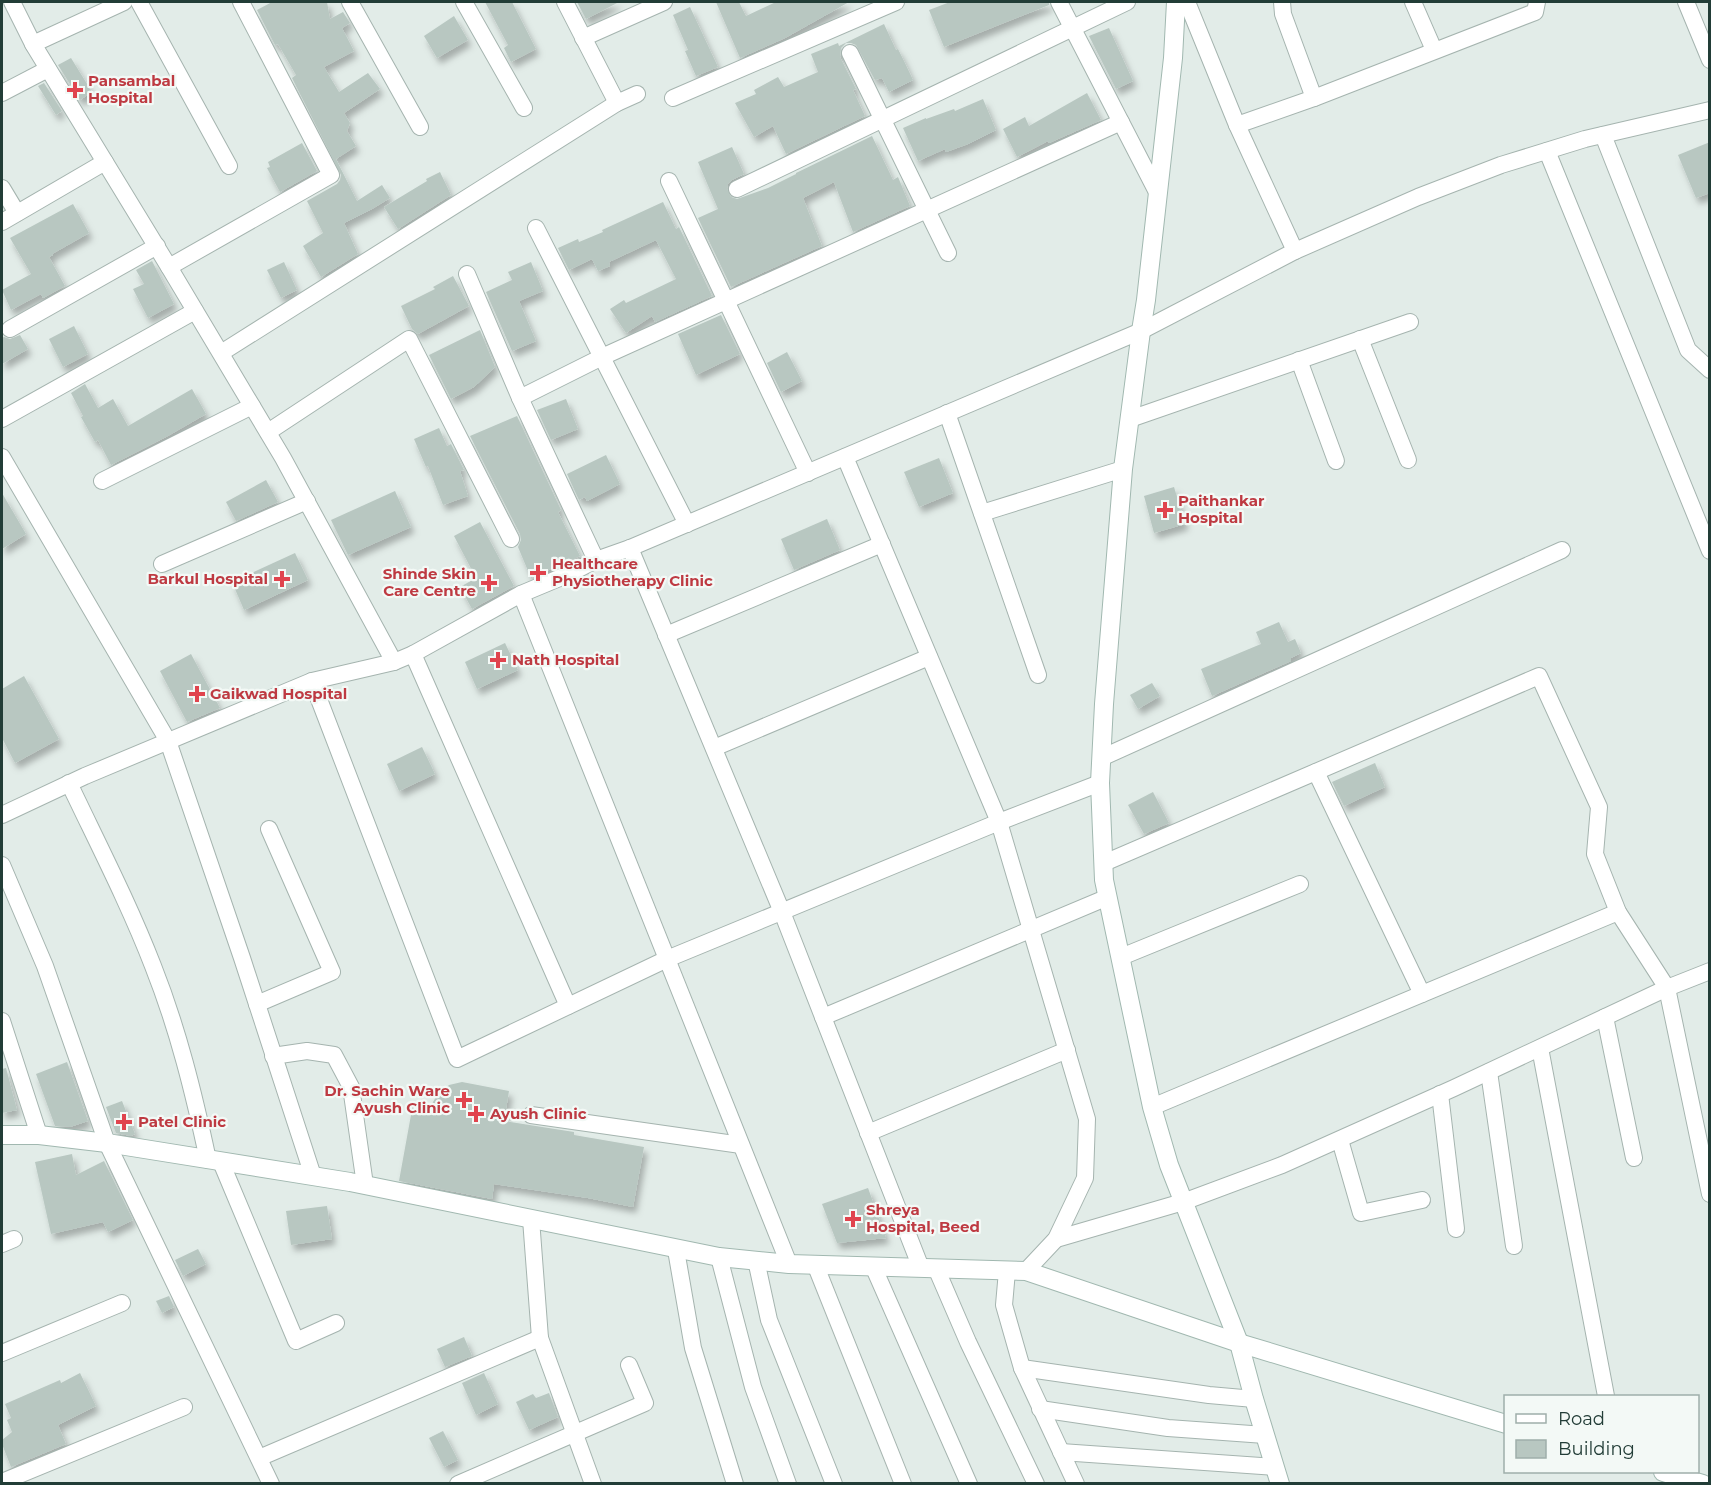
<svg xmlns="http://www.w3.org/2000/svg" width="1711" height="1485" viewBox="0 0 1711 1485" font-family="Montserrat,sans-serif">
	<defs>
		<filter id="shadow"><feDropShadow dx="3.5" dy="6" stdDeviation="3" flood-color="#0004"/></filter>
	</defs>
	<rect width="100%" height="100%" fill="#e2ece8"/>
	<!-- building -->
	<g fill="#b8c7c1" filter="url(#shadow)">
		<path d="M272,2h55l3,17 13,-7 7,11 -8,5 12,23 -30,16 15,25 29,-19 12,16 -36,24 6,10 -3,8 9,15 -20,13 21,42 25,-16 8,13 -18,11 -28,14 14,31 -37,23 -18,-31 20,-13 -16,-32 30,-17 3,-4 1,-5 -49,-97 4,-3 -18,-31 -3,1 -18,-35z"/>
		<path d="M485,2h27l24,47 -25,13 -7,-14 4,-3z"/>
		<path d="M577,2h42l-33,17z"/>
		<path d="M716,2h23l7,14 30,-14h73l-64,36 -45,20z"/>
		<path d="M950,2h99v3l-105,42 -15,-37z"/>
		<path d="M690,7l28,60 -22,9 -11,-25 3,-1 -15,-35z"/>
		<path d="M454,16l14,24 -31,18 -13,-22z"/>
		<path d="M884,24l12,26 2,-1 6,12 9,19 -24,12 -7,-14 -7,2 -19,-35 -5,-2h-5l-5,5 -1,9 16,32 -3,1 12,26 -79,38 -13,-28 -19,11 -19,-34 21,-9 -2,-4 24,-13 6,10 34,-15 -7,-18 27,-11 1,3z"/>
		<path d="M1109,28l24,53 -17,8 -27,-53z"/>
		<path d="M71,58l21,34 -12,8 -22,-35z"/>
		<path d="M44,83l18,28 -6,4 -18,-29z"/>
		<path d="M1087,93l14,27 -52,23 -1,-2 -31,16 -14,-28 22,-12 4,9z"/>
		<path d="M983,99l13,31 -28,14 -22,8 -1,-3 -27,12 -15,-33 23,-10v1l28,-10 1,2z"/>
		<path d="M872,136l21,44 5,-3 12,29 -57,26 -19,-50 -31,16 19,48 -91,41 -33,-69 20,-9 -20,-47 34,-15 12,27 -12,6 -4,4 -1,5 4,8 6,2 31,-11 28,-14v-1z"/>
		<path d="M1710,142v51l-14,5 -18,-43z"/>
		<path d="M302,143l15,28 -37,21 -13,-24 3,-1 -2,-5z"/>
		<path d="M440,172l11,23 -53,34 -14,-22 43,-26 -1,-2z"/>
		<path d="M663,202l13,27 3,-2 33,69 -57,26 -3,-6 -26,17 -16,-24 14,-9 2,3 50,-24 -20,-39 -47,22 1,4 -12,5 -6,-12 -23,11 -11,-22 20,-9 1,3 24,-10 -1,-2z"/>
		<path d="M73,204l16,29 -37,21 1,1 -4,2 16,29 -22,12 -2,-4 -30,16 -9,-20 29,-16 -21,-36z"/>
		<path d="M152,261l22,43 -26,14 -15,-29 11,-5 -8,-14z"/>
		<path d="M284,262l13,28 -16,8 -14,-28z"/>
		<path d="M531,262l12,29 -24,10 17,40 -24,10 -26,-59 26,-12 -4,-8z"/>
		<path d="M453,276l16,30 -51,28 -6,-5 -11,-23 34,-17 -2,-2z"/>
		<path d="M721,315l19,39 -44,21 -18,-41z"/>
		<path d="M74,326l14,28 -25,13 -14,-28z"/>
		<path d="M480,330l15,37 -21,20 -23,12 -22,-44z"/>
		<path d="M20,335l8,14 -26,15v-26l2,-1 6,2z"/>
		<path d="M787,352l15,29 -21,11 -14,-29z"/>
		<path d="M85,384l13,24 15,-9 15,27 64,-37 14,25 -40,23 -55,28 -13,-25 -3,2 -14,-25 2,-1 -12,-23z"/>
		<path d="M566,399l12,30 -27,11 -14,-30z"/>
		<path d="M517,416l44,94 -3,2 22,44 -49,22 -13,-31 3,-7 -1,-6 -50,-98z"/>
		<path d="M439,428l8,18 4,-2 13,26 -4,1 8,25 -25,9 -15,-39 -2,1 -12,-28z"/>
		<path d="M606,455l14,29 -33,17 -2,-4 -6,3 -12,-26z"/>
		<path d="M939,458l14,35 -34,14 -15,-35z"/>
		<path d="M266,480l12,22 -42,19 -10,-19z"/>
		<path d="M1174,487l11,37 -31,9 -10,-37z"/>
		<path d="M395,491l16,36 -63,28 -17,-35z"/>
		<path d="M2,493l24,41 -24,15z"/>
		<path d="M827,519l13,31 -46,20 -13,-31z"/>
		<path d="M480,522l34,64 -42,23 -12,-22 16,-9 -22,-42z"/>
		<path d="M295,553l13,27 -64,30 -12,-28z"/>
		<path d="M1279,622l9,20 7,-3 6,14 -10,5v3l-79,35 -11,-27 60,-25 -5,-12z"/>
		<path d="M505,643l13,27 -41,19 -12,-27z"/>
		<path d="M191,654l29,54 -33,14 -27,-51z"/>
		<path d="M24,676l35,63 -44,24 -13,-25v-49z"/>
		<path d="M1152,683l8,13 -22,13 -8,-14z"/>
		<path d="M422,747l13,27 -36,17 -12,-27z"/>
		<path d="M1375,763l10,24 -41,19 -12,-24z"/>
		<path d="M1153,792l16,31 -25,11 -16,-29z"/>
		<path d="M67,1062l21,59 -18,6 -15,-1 -19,-52z"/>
		<path d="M6,1068l11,42 -15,3v-44z"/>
		<path d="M462,1082l47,9 -5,30 70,11v3l70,12 -11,60 -45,-9 -94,-14 -2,15 -93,-18 14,-77 17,3 6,-10 13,-12z"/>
		<path d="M122,1101l13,33 -4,2 -15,-3 -10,-26z"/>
		<path d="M72,1154l4,21 28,-14 29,59 -25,12 -5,-10 -52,12 -16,-72z"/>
		<path d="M868,1188l18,50 -49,5 -15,-39z"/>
		<path d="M327,1206l5,33 -41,6 -5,-34z"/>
		<path d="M198,1249l8,15 -23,12 -8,-16z"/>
		<path d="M169,1296l5,11 -12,6 -6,-12z"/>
		<path d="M464,1337l8,19 -27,11 -8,-18z"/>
		<path d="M80,1373l16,33 -38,19 8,19 -55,23 -9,-23v-4l10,-8 -5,-12 4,-2 -6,-14 55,-24 1,3z"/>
		<path d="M484,1373l14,31 -22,11 -14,-32z"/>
		<path d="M549,1393l9,24 -29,13 -13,-28 17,-8 3,4z"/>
		<path d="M443,1431l15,29 -14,7 -15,-29z"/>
	</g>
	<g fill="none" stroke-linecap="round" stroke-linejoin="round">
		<!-- street casing -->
		<g stroke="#a5b4af" stroke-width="18">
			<g id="street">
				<path d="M12,2l21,42 136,223 114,191 111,204"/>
				<path d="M139,2l90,164"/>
				<path d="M350,2l70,125"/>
				<path d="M464,2l60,106"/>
				<path d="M565,2l52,101"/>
				<path d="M1059,2l98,190"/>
				<path d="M1187,2l50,123 58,126"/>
				<path d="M1282,2l1,12 31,84"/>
				<path d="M1413,2l21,48"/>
				<path d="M1686,2l24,58"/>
				<path d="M583,38l81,-36"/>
				<path d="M33,44l91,-42"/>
				<path d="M850,53l98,200"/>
				<path d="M2,93l46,-24"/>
				<path d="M673,98l223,-96"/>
				<path d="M1237,125l77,-27 221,-86 2,-10"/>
				<path d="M1603,135l85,215 22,20"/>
				<path d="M1547,151l163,400"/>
				<path d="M669,181l139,292"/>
				<path d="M2,188l15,25"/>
				<path d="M737,189l390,-187"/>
				<path d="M2,222l103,-60"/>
				<path d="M536,228l151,296"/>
				<path d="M169,267l162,-92 -90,-173"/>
				<path d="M467,274l53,124 76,162"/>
				<path d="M10,329l147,-83"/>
				<path d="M1360,339l48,121"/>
				<path d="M221,353l396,-250 20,-9"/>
				<path d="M1299,360l37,101"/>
				<path d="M520,398l82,-41 519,-235"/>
				<path d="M947,413l91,262"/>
				<path d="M2,419l193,-108"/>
				<path d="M1130,419l280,-97"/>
				<path d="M268,432l141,-93 102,200"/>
				<path d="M2,457l166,284 74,217 71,218"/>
				<path d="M845,457l154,365 88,297 -2,59 -29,61 -30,32"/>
				<path d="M102,481l150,-75"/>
				<path d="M982,513l141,-44"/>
				<path d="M630,548l152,364 139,356"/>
				<path d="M162,564l145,-63"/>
				<path d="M521,594l268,670"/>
				<path d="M666,635l216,-91"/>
				<path d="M413,654l155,352"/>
				<path d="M312,681l145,378 210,-100 332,-137 101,-39"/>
				<path d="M714,748l215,-91"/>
				<path d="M1101,758l461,-208"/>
				<path d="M1316,772l106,222"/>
				<path d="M69,783c29,61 60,121 84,183 25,63 41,128 55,194"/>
				<path d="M2,815l83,-39 227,-95 82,-19 19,-8 108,-60 48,-20 27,-14 34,-12 511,-217 154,-80 123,-54 83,-32 84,-26 125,-29"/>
				<path d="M1104,863l435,-187 60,131 -4,47 23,58 49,76 43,206"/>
				<path d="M2,865l43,101 62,177 164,341"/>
				<path d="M1121,957l179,-73"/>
				<path d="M257,1004l75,-32 -63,-143"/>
				<path d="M823,1017l285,-120"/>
				<path d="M1605,1017l29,141"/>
				<path d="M2,1021l37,114"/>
				<path d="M1540,1048l66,348"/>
				<path d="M273,1056l34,-5 27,4 17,32 14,98"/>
				<path d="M1489,1072l25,174"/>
				<path d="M1440,1094l16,135"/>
				<path d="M1152,1107l466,-195"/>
				<path d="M531,1115l210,30"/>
				<path d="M868,1133l199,-83"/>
				<path d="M1340,1140l21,73 61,-13"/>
				<path d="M221,1162l75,179 40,-18"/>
				<path d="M531,1219l9,119 53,146"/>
				<path d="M1056,1239l127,-37 99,-37 172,-77 213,-100 43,-17"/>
				<path d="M2,1244l12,-5"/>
				<path d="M676,1250l17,98 42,136"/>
				<path d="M719,1257l34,130 35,97"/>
				<path d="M756,1260l13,60 65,164"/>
				<path d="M815,1264l88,220"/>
				<path d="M873,1266l96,218"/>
				<path d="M936,1268l32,74 68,142"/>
				<path d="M1007,1271l-3,34 18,63 54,116"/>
				<path d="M2,1353l120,-50"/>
				<path d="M1022,1368l187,27 45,4"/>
				<path d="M1040,1409l128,19 97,7"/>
				<path d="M1061,1452l214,15"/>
				<path d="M259,1458l281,-120"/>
				<path d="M2,1482l182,-75"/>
				<path d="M458,1484l187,-81 -16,-38"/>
			</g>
		</g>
		<!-- secondary casing -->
		<g stroke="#a1b8b0" stroke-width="20">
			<g id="secondary">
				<path d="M1176,2l-3,56 -27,242 -5,31 -18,138 -19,235 -4,79 4,97 48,227 17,58 70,178 15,56 26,85"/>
				<path d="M2,1135h37l68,8 243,39 369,75 70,7 237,7 213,72 267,81"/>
				<path d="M1663,1472l40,12"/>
			</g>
		</g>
		<!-- street -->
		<use href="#street" stroke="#fff" stroke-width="16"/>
		<!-- secondary -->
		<use href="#secondary" stroke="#fff" stroke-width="18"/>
	</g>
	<!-- markers -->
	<g fill="#e0444e" stroke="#f3f9f6" stroke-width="2">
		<path d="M72 81h6v6h6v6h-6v6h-6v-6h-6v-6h6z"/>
		<path d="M1162 501h6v6h6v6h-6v6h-6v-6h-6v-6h6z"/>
		<path d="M535 564h6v6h6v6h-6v6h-6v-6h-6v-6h6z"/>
		<path d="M279 570h6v6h6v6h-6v6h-6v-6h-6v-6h6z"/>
		<path d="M486 574h6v6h6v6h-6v6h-6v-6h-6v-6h6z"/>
		<path d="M495 651h6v6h6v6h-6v6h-6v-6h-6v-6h6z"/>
		<path d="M194 685h6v6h6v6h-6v6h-6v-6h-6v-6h6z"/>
		<path d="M461 1091h6v6h6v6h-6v6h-6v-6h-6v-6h6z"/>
		<path d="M473 1105h6v6h6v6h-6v6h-6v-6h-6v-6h6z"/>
		<path d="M121 1113h6v6h6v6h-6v6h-6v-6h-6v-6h6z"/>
		<path d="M850 1210h6v6h6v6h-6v6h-6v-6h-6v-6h6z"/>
	</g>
	<g text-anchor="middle" stroke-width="4.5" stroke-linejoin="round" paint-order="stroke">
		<!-- health labels -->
		<g font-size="15" font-weight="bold" fill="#be3a42" stroke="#f3f9f6" text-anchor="start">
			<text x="88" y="86">Pansambal<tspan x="88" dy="17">Hospital</tspan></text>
			<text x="1178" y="506">Paithankar<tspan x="1178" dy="17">Hospital</tspan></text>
			<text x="552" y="569">Healthcare<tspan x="552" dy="17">Physiotherapy Clinic</tspan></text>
			<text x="476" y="579" text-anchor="end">Shinde Skin<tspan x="476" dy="17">Care Centre</tspan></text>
			<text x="268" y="584" text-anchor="end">Barkul Hospital</text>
			<text x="512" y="665">Nath Hospital</text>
			<text x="210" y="699">Gaikwad Hospital</text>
			<text x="450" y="1096" text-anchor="end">Dr. Sachin Ware<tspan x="450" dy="17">Ayush Clinic</tspan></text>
			<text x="490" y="1119">Ayush Clinic</text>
			<text x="138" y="1127">Patel Clinic</text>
			<text x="866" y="1215">Shreya<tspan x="866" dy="17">Hospital, Beed</tspan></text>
		</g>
	</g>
	<!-- border -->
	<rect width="1711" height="1485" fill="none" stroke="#223d37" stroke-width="6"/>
	<!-- legend -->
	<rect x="1504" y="1395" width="195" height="78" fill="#f3f9f6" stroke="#9faeaa" stroke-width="1.5"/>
	<rect x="1516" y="1414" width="30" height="9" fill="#ffffff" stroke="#9faeaa" stroke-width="1.5"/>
	<text x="1558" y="1425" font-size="18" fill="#223d37">Road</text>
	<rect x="1516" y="1440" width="30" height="18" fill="#b8c7c1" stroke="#9faeaa" stroke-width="1.5"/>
	<text x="1558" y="1455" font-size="18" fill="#223d37">Building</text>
</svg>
